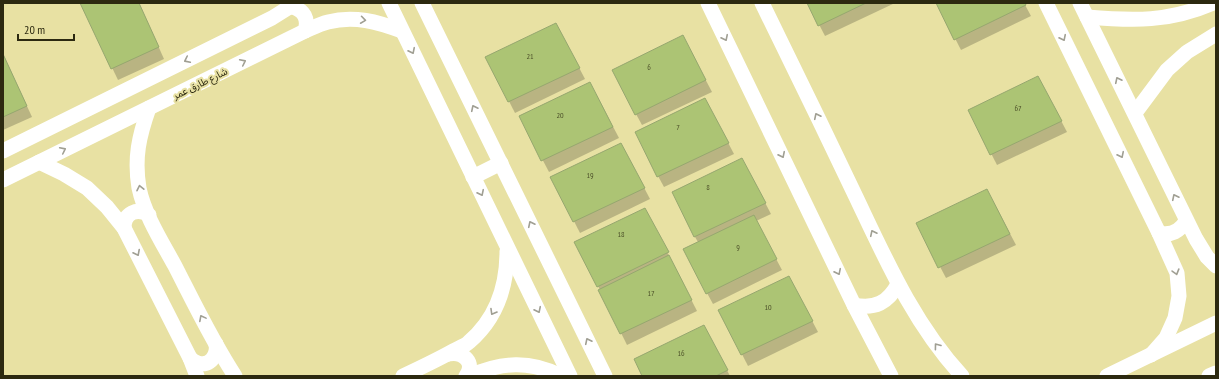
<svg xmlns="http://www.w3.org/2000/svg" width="1219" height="379" viewBox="0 0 1219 379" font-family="'PT Sans Narrow','Noto Sans Arabic',sans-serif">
	<rect width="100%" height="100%" fill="#e8e1a3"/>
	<!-- shadow -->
	<g fill="#0003">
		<path d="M81,3h58l25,56 -46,21z"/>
		<path d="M808,3h87l-70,33z"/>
		<path d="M937,3h87l7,13 -70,34z"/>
		<path d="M562,35l23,44 -70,34 -28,-55z"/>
		<path d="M689,48l23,44 -70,33 -6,-11z"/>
		<path d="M3,54l29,63 -29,13z"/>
		<path d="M1044,88l23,44 -70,33 -28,-55z"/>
		<path d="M596,94l23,44 -70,34 -29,-55z"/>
		<path d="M711,110l23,44 -70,33 -6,-11z"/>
		<path d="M627,155l23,44 -70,34 -28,-55z"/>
		<path d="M748,170l23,44 -15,7 26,49 -69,34 -6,-11 -9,-51 -3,-5z"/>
		<path d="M993,201l23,44 -70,33 -29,-55z"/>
		<path d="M651,220l46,91 -70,34 -29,-59z"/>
		<path d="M795,288l23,44 -70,34 -28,-55z"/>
		<path d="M710,337l20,39h-87z"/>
	</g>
	<!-- building -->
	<g fill="#acc474" stroke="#96a76f">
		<path d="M80,3h59l20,44 -48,22z"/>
		<path d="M807,3h59l-48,23z"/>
		<path d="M936,3h89l1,2 -72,35z"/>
		<path d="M556,23l24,45 -72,34 -23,-45z"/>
		<path d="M683,35l23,45 -71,35 -23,-45z"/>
		<path d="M3,54l24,52 -24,11z"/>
		<path d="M1038,76l24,45 -72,34 -22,-45z"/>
		<path d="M590,82l23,45 -72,34 -22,-45z"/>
		<path d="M705,98l24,45 -72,34 -22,-45z"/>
		<path d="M621,143l24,45 -72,34 -23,-45z"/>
		<path d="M742,158l24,45 -72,34 -22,-45z"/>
		<path d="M987,189l23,45 -72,34 -22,-45z"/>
		<path d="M645,208l24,44 -72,35 -23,-45z"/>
		<path d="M754,215l23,44 -71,35 -23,-45z"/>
		<path d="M669,255l23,45 -72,34 -22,-44z"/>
		<path d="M789,276l24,45 -72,34 -23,-45z"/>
		<path d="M704,325l24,45 -12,6h-74l-8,-17z"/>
	</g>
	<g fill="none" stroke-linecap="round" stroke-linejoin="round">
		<!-- street -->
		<g stroke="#fff" stroke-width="15">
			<path d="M389,3l181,373"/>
			<path d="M422,3l183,373"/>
			<path d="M708,3l146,302 37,71"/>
			<path d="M762,3c32,65 63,129 94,194 30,63 58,127 106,179"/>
			<path d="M1046,3l113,230 18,40 2,23 -4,22 -9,20 -15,17"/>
			<path d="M1080,3l116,236 11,18 9,9"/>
			<path d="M292,7c12,3 17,12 13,24"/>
			<path d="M1087,17c47,4 82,5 126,-14"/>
			<path d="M149,108c-10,28 -15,50 -10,80 6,28 23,54 36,78 19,37 37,75 60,110"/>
			<path d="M1135,113l32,-43 20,-18 29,-18"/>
			<path d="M3,151l269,-133 24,-15"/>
			<path d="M39,162l25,12 23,14 20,19 17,21 66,130 7,18"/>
			<path d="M473,177l28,-14"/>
			<path d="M3,180l302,-149c7,-3 15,-7 23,-9 26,-7 50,0 74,9"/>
			<path d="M124,228c0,-15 13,-21 25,-13"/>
			<path d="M1159,233c12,3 21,-2 27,-12"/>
			<path d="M854,305c21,4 34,-2 44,-21"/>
			<path d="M449,354c14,-3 27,9 17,22"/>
			<path d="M190,358c2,2 5,4 8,5 12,4 20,-8 18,-19"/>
			<path d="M403,376c17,-8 34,-16 50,-25 5,-3 12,-5 16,-9 28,-24 38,-56 38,-91"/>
			<path d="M470,376c31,-14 60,-16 91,0"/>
			<path d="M1107,376l109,-53"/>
			<path d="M1209,376l7,-3"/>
		</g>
	</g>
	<!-- one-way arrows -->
	<defs><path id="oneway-chevron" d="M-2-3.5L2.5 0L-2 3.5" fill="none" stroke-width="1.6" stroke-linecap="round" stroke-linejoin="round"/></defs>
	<g stroke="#a09f93">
		<use href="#oneway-chevron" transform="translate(363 20) rotate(8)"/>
		<use href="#oneway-chevron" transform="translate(725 38) rotate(64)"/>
		<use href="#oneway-chevron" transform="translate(1063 38) rotate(64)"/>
		<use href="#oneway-chevron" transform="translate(412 51) rotate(64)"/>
		<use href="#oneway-chevron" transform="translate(187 60) rotate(154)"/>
		<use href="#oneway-chevron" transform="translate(243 62) rotate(-26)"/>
		<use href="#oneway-chevron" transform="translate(1118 80) rotate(-116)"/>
		<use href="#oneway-chevron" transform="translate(474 108) rotate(-116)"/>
		<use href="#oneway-chevron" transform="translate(817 116) rotate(-116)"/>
		<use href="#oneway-chevron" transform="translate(63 150) rotate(-26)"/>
		<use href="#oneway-chevron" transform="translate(782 155) rotate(64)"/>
		<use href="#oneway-chevron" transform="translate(1121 155) rotate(64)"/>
		<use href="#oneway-chevron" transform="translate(140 188) rotate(-102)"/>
		<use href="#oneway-chevron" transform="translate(481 193) rotate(64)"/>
		<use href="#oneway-chevron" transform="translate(1175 197) rotate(-116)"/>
		<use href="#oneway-chevron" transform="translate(531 224) rotate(-116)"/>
		<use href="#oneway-chevron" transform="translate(873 233) rotate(-116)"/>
		<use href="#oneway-chevron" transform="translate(137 253) rotate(63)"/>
		<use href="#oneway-chevron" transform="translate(838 272) rotate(64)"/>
		<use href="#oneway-chevron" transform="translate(1176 272) rotate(74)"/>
		<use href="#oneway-chevron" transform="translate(538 310) rotate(64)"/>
		<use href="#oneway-chevron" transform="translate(493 312) rotate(120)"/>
		<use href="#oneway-chevron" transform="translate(202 318) rotate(-118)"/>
		<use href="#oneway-chevron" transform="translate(588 341) rotate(-116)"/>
		<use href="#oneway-chevron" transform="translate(937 346) rotate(-127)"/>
	</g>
	<g text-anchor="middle" stroke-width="4" stroke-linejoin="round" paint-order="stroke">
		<!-- number labels -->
		<g font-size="8" fill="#4c5029">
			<text x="530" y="59">21</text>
			<text x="649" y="70">6</text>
			<text x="1018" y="111">67</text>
			<text x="560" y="118">20</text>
			<text x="678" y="130">7</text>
			<text x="590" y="178">19</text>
			<text x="708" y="190">8</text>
			<text x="621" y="237">18</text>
			<text x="738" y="250">9</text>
			<text x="651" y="296">17</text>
			<text x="768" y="310">10</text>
			<text x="681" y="356">16</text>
		</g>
		<!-- street labels -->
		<g font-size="10" fill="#2c2910" stroke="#e8e1a3">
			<text transform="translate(200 83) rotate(-26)" y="4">شارع طارق عمر</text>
		</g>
	</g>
	<!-- border -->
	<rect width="1219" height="379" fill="none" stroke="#2c2910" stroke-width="8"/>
	<!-- scale -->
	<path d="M18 34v6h56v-6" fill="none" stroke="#2c2910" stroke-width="2"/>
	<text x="24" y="34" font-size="12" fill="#2c2910" stroke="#e8e1a3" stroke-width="3" paint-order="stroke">20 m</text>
</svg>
